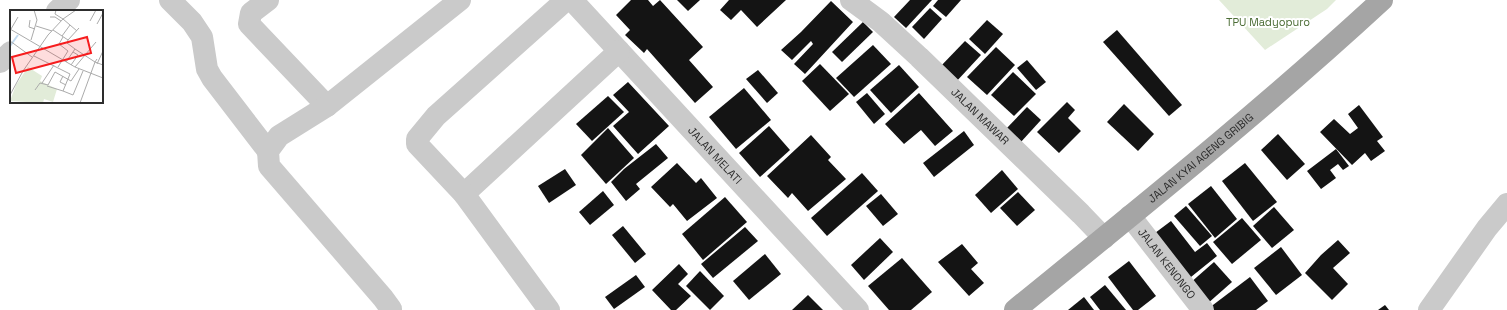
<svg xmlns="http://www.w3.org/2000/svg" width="1507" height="310" viewBox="0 0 1507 310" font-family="'Space Grotesk',sans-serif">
	<rect width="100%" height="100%" fill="#fff"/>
	<!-- green -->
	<path fill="#e2ecd9" d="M1219,0h117l-9,9 -62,41z"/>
	<!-- building -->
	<g fill="#141414">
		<path d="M631,0h17l5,6 7,-6 43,47 -14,13 24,27 -18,16 -48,-54 -3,4 -19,-18 5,-5 -14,-15z"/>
		<path d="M677,0h23l-12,11z"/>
		<path d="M729,0h57l-29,27 -16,-17 -10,10 -11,-10z"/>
		<path d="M910,0h22l-26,28 -12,-11z"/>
		<path d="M938,0h23l-15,17 -13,-11z"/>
		<path d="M831,1l22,21 -48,52 -11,-10 19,-20 -2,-3 -19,19 -11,-10 20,-18z"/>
		<path d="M930,8l12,11 -18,20 -12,-12z"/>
		<path d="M987,20l16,14 -18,20 -16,-15z"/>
		<path d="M863,22l10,10 -31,30 -10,-10z"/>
		<path d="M1117,30l65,75 -13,11 -66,-74z"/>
		<path d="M965,41l16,14 -26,28 -16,-15z"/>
		<path d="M873,45l18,19 -37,33 -18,-19z"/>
		<path d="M996,47l19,18 -28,30 -20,-18z"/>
		<path d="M1027,60l19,22 -10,8 -19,-22z"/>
		<path d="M820,64l29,30 -19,17 -28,-30z"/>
		<path d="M899,65l20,22 -28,26 -21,-23z"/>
		<path d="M758,70l20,23 -11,10 -21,-24z"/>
		<path d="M1013,72l23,22 -22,22 -23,-21z"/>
		<path d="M628,82l41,44 -31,28 -25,-28 16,-14 -16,-17z"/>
		<path d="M744,88l27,32 -35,29 -27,-32z"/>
		<path d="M867,93l18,21 -11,10 -18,-22z"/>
		<path d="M919,93l34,38 -18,15 -14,-16 -17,14 -19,-20z"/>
		<path d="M608,96l16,16 -32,29 -16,-17z"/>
		<path d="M1067,102l8,8 -7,8 13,13 -22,22 -22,-21z"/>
		<path d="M1124,104l30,30 -16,17 -31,-29z"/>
		<path d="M1359,105l24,32 -6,4 8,10 -14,10 -6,-8 -13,12 -32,-33 14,-13 16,15 8,-6 -10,-14z"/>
		<path d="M1027,107l14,13 -21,23 -15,-13z"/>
		<path d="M769,126l21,24 -30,27 -21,-24z"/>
		<path d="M608,128l26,30 -28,26 -25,-29z"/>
		<path d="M964,131l10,14 -40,32 -11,-14z"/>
		<path d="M1278,134l27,30 -18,16 -26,-30z"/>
		<path d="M811,135l20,22 -3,3 18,19 -38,32 -16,-18 -4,5 -21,-22z"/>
		<path d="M656,144l12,14 -32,26 4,5 -14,12 -15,-19 13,-13z"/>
		<path d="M1336,149l13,17 -6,4 -5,-6 -8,6 6,8 -15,11 -14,-18z"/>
		<path d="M677,163l19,20 5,-5 16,20 -30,23 -14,-17 -3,3 -19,-20z"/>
		<path d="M1245,163l32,39 -24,19 -31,-40z"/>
		<path d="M565,169l11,16 -27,18 -11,-17z"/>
		<path d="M1002,170l16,19 -27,24 -16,-18z"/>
		<path d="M862,173l16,18 -51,45 -16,-18z"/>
		<path d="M1211,186l26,33 -22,19 -27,-34z"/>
		<path d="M603,191l11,14 -24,20 -11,-13z"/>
		<path d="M1018,192l17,18 -18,16 -17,-18z"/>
		<path d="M881,194l17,20 -15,12 -17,-20z"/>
		<path d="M725,197l22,25 -44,38 -21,-26z"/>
		<path d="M1186,206l26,30 -12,10 -26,-30z"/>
		<path d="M1274,207l20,23 -22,18 -19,-22z"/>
		<path d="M1242,218l19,22 -29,24 -19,-22z"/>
		<path d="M1171,221l24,31 12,-9 10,13 -31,25 -35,-45z"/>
		<path d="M623,226l23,28 -11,9 -23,-28z"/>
		<path d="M745,227l13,14 -45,37 -12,-14z"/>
		<path d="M880,238l13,14 -29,28 -13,-15z"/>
		<path d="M1338,240l12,13 -17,15 15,16 -16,16 -27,-27 16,-18z"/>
		<path d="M962,244l16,19 -7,6 13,14 -15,13 -31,-34z"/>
		<path d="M1281,247l21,28 -26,20 -22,-27z"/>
		<path d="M765,254l16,20 -32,26 -16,-19z"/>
		<path d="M902,258l30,34 -21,18h-22l-21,-24z"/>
		<path d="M1129,261l27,35 -18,14h-5l-25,-33z"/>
		<path d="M1214,262l18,20 -25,22 -18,-20z"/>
		<path d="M679,264l9,10 -10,10 13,12 -15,14h-5l-19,-20z"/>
		<path d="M700,271l24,25 -14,14 -24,-24z"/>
		<path d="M636,275l9,12 -31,22 -9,-12z"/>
		<path d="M1250,277l18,24 -12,9h-45l-2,-2z"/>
		<path d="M1105,285l21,25h-26l-10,-13z"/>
		<path d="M808,295l15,15h-31z"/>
		<path d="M1084,297l10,13h-26z"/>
		<path d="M1385,305l4,5h-11z"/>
	</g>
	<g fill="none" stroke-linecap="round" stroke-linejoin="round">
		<!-- minor -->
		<g stroke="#cacaca" stroke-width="22">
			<path d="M170,0l22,22 10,15 5,32 5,9 56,73"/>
			<path d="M268,0l-17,13 -2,11 78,82"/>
			<path id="s1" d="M572,0l286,310"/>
			<path id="s2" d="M851,0l30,22 38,35 162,157 23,24"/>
			<path d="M57,11l12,-11"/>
			<path d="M0,62l11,-10"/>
			<path d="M464,194l155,-143"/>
			<path id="s3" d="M1130,216l73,94"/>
			<path d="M390,310l1,-1 -8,-11 -114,-132 -1,-15 11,-15 48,-30 133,-106"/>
			<path d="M549,310l-85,-116 -47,-50v-5l19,-23 130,-116"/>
			<path d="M1429,310l58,-82 20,-24"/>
		</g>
		<!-- major -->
		<path stroke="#a5a5a5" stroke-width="22" id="s4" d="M1015,310c124,-101 249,-201 367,-310"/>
	</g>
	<g text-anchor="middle" stroke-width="4" stroke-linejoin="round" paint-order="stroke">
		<!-- park labels -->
		<g font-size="11" fill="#4c6d36" stroke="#fff">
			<text x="1268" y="26">TPU Madyopuro</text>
		</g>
		<!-- street labels -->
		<g font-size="11" fill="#2d2d2d" stroke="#fff">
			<text dy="4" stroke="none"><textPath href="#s2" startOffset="174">JALAN MAWAR</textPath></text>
			<text dy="4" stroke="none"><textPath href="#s1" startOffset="211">JALAN MELATI</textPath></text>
			<text dy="4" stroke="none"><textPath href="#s4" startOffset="240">JALAN KYAI AGENG GRIBIG</textPath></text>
			<text dy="4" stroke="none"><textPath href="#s3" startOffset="60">JALAN KENONGO</textPath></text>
		</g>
	</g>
	<!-- overview -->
	<g transform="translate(10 10)">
		<rect width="93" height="93" fill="#fff"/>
		<path d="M18,57l14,9 -2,5 17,8 -4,13 -9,-3 -1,4 -33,-2 6,-16z" fill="#e2ecd9"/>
		<path fill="none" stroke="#c3daee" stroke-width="2" d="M0,36l8,-11"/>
		<path fill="none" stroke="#ababab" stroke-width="1" d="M46,0l-1,4 8,5M40,7h5l6,4M53,9l14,12M20,10l-1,7 6,2M80,11l6,-11M87,14l6,-11M26,16l16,5M0,19l65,38 28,11M1,19l7,-12M43,20l15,10M52,26l8,-11M21,30l6,-20 -3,-10M58,30l11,-12M0,31l22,16M65,39l20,13 2,-3M24,46l36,18 -7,17 10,4 10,-24M56,52l9,-13 -8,-6 1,-3M87,54l6,-13M61,55l7,-10 -5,-3M48,57l10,-16 -9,-7 4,-7M65,57l21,-25M53,66l-3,6 6,3M32,73l12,-18M37,76l16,5M25,80l5,-7 8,2 7,-13 16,9 8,-12M0,85l13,-24 25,-36 15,-16 13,-9M70,93l15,-41 8,3"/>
		<path fill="#f61d1e" fill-opacity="0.15" stroke="#f61d1e" stroke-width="2" d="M77,27l4,16 -75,20 -4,-16z"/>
		<rect width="93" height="93" fill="none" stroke="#2d2d2d" stroke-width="2"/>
	</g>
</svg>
